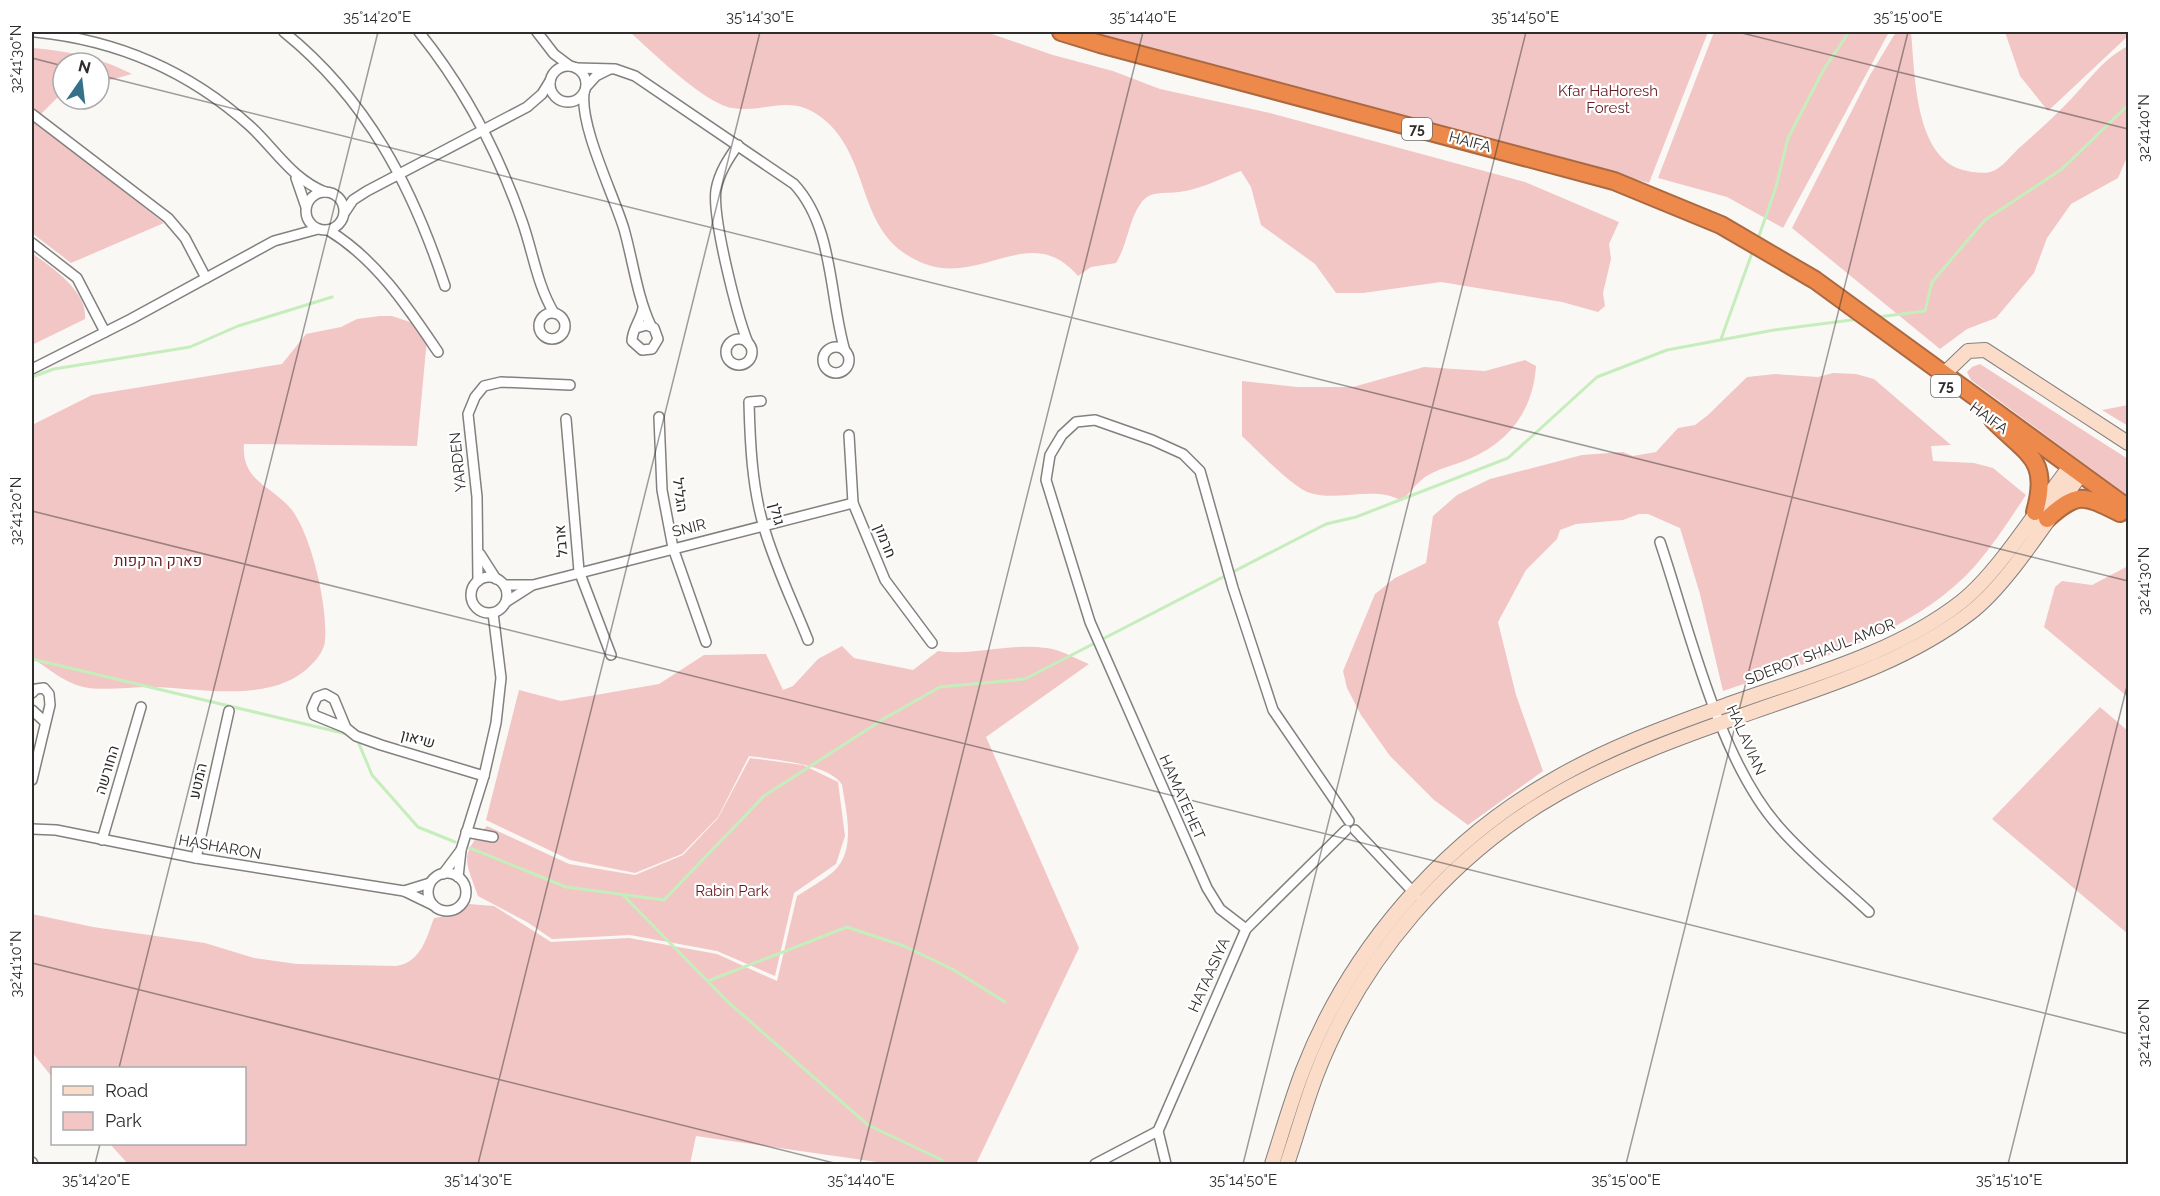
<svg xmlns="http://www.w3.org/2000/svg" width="2160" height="1196" viewBox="0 0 2160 1196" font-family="Raleway,Heebo,sans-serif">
	<rect width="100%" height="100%" fill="#faf8f5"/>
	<!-- green -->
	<g fill="#f2c6c5">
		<path d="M630,32h356l67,23 60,16 47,18 110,24 255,69 94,40 -10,22 2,15 -8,34 2,13 -7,6 -36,-10 -121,-20 -78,11h-27l-21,-29 -54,-39 -10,-38 -10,-16c-20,7 -41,19 -62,21 -13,2 -29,-2 -38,11 -13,18 -13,41 -25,60l-25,4 -13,9c-47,-55 -95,9 -153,-12 -70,-27 -51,-98 -98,-142 -35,-32 -60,-8 -95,-14 -28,-5 -81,-57 -102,-76z"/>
		<path d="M1087,32h621l-59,151z"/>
		<path d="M1714,32h175l-106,196 -56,-31 -69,-19z"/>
		<path d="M1896,32h15c4,40 3,125 52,138 8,2 19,4 27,2 10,-2 21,-16 28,-23 18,-16 37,-33 54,-51 19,-20 31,-39 56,-52v109l-10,23 -47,26 -24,34 -13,35 -38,45 -29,11 -27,20 -148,-121 78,-153z"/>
		<path d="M2005,32h123v4l-80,75 -28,-35z"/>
		<path d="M32,48c36,3 67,9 100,26l-33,9v-20h-36v29l-29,29 130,102 -93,40 -39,-30z"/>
		<path d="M32,253c19,14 56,38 53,66l-53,26z"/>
		<path d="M380,316h12l36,12 -11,118 -173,-2c-3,38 28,41 48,66 20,27 36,97 33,131 -1,9 -7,17 -13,23 -38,41 -111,24 -161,23 -20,0 -51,4 -68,0 -20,-5 -35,-19 -51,-29v-233l60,-30 190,-31 24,-30 35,-7 16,-8z"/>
		<path d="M1525,360l11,6c-3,45 -27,76 -67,93 -14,6 -32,10 -44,18 -8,6 -16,16 -23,24 -26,-16 -63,1 -92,-8 -17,-5 -53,-43 -68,-57v-55l55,6h56l71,-20 61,4z"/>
		<path d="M1980,364l148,95v37l-157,-116 -4,-8 5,-5z"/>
		<path d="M1833,373l23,1 18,5 77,66 -20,1 2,15 41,2 19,5 33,27c-16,24 -32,49 -51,71 -64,71 -165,95 -252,125l-23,-97 -20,-66 -32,-14h-9l-16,6 -47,4 -16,6 -3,9 -31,31 -28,52 18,73 27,76 -75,54 -34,-25 -44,-44 -29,-41 -14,-27 -4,-17 32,-77 20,-16 31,-15 7,-47 24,-21 33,-16 92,-24 41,-3 10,4 23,-4 22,-24 17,-3 13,-10 39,-38 28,-3 43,3z"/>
		<path d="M2128,405v21l-26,-16z"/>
		<path d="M2128,566v131l-84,-70 11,-40 7,-6 30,4z"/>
		<path d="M842,646l12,12 59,12 25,-19c36,5 71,-8 108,-3 14,1 30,11 43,16l-103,73 93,211 -103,216h-85l-195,-28 -6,28h-562l-18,-20h134v-76h-192v9l-20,-25v-138l61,13 112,16 49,15 43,6 99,2c25,-4 30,-27 38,-48l24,-4 11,-10 25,2 57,36 78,-4 88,16 60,27 20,-85c12,-8 25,-15 36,-24 24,-21 13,-61 9,-87 -11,-21 -71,-26 -93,-29l-31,61 -36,37 -47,19 -65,-13 -84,-40 33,-130 42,11 98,-17 45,-29 62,-1 17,36 10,-4 25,-27z"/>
		<path d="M2100,707l28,24v203l-136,-115z"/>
		<path d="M750,758l53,7 35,17 7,54 -9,28 -42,29 -19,83 -58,-25 -87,-16 -78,4 -25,-17 -49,-26c-13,-36 -19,-41 9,-70l82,38 66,11 48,-20 35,-37z"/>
	</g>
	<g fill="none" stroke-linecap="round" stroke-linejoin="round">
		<!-- stream -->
		<g stroke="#c6edbc" stroke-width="3">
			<path d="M1759,236l17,-49 12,-49 36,-69 25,-37"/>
			<path d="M1878,317l47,-6 7,-29 53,-62 77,-51 66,-64"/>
			<path d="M1721,339l31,-86"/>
			<path d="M32,377l22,-8 136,-22 48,-21 94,-29"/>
			<path d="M32,659l315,75"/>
			<path d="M357,739l15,36 46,52 37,15"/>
			<path d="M470,848l96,39 98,13 100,-104 121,-78 55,-31 85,-8 301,-155 30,-7 152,-59 89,-81 70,-27 107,-20 85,-11"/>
			<path d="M623,895l104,106 141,124 74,35"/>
			<path d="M708,981l139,-54 57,19 50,24 51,32"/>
		</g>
		<!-- street casing -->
		<g stroke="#83817f" stroke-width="12">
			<g id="street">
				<path d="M35,32c82,8 154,39 215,94 25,23 42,53 75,66"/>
				<path d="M284,32c83,67 128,154 161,254"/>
				<path d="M419,32c46,57 79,120 103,189 11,31 15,64 32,92"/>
				<path d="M537,32l17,22 16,12"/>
				<circle cx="568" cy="84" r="18"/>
				<path d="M576,68l39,1 20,7 159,108c40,43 35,113 51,167"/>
				<path d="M586,87l10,-11 12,-6"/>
				<path d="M584,93c-4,34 29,100 40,136 9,32 13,67 27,97"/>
				<path d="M32,114l136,104 17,20 21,40"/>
				<path d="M738,145c-10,14 -19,28 -22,45 -4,28 21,125 32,153"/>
				<path d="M296,178l10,29"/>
				<circle cx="325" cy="211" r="19"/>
				<path d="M345,212l8,-12 14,-9 160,-84 15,-13 8,-13"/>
				<path d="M328,230c48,29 79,76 110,122"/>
				<path d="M32,243l45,35 28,54"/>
				<circle cx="552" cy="326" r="13"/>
				<path d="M636,328l11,-3 7,3 4,11 -6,10 -10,1 -10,-9c0,-12 9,-21 11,-33"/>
				<circle cx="739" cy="352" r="13"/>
				<circle cx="836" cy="360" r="13"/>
				<path d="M32,369l99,-50 143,-78 44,-12"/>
				<path d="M761,401l-12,1c1,41 3,83 14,122 11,40 30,78 45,116"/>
				<path d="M659,417l3,73 11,58 33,94"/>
				<path d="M566,419l13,152 32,84"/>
				<path d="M849,435l4,68 32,77 47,63"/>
				<path d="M1660,542c29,86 59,218 119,285 27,31 60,57 90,85"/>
				<path d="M480,554l16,25"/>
				<circle cx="489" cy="595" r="18"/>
				<path d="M478,581l-1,-84 -9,-83 7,-17 9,-11 17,-4 69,3"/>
				<path d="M504,585h29l320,-82"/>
				<path d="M506,602l25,-16"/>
				<path d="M32,693l4,-4 8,-1 5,6 1,11 -18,75"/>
				<path d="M325,694l9,5 12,29 -32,-13 -2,-7 5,-11z"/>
				<path d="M32,710l13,12"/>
				<path d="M346,728l10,8 25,9 103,31"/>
				<path d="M32,829l24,1 140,28 208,33 29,14"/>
				<path d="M1355,830l61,65"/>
				<path d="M466,832l27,5"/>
				<path d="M102,840l39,-133"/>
				<path d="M196,858l33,-147"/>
				<circle cx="447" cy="892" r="19"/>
				<path d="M443,874l18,-24"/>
				<path d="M458,877l3,-27 23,-74 12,-53 5,-45 -8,-65"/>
				<path d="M404,891l26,-8"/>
				<path d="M1246,929l-26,-20 -13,-21 -117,-266 -44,-142 4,-25 12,-20 14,-13 19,-2 57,20 31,14 17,17 33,117 40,122 76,111"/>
				<path d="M32,1162l1,2"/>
				<path d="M1095,1164l63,-33"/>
				<path d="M1166,1164l-8,-33 88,-202 100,-99"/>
			</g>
		</g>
		<!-- secondary casing -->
		<g stroke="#83817f" stroke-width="16">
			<g id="secondary">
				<path d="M1940,382l5,-9 23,-22 17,-1 143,93"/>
				<path d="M1272,1164c10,-31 19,-63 31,-94 46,-119 138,-226 248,-289 54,-32 114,-54 173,-75 80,-29 169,-51 237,-104 36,-28 75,-91 104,-129l10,-4 1,12c-29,39 -69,104 -106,132 -69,53 -155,76 -235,105 -60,21 -121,44 -176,75 -108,61 -199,167 -243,283 -11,29 -19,59 -29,88"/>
			</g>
		</g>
		<!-- highway casing -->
		<g stroke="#ab6941" stroke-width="20">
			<g id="highway">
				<path d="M1061,32l39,12 514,137 107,44 94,55 313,228"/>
				<path d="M1993,420c35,35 57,39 42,92"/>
				<path d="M2047,519c31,-28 37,-24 73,-6"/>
			</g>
		</g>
		<!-- street -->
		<use href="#street" stroke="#fff" stroke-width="9"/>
		<!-- secondary -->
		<use href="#secondary" stroke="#fadcc9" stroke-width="14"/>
		<!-- highway -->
		<use href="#highway" stroke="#ee894c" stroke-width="16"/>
	</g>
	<!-- ticks -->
	<path fill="none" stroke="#2e2d2c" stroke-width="1.5" stroke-opacity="0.45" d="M1738,32l390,97M32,58l31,8M99,75l2029,506M32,511l2096,523M32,963l806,201M119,1068l259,-1036M95,1164l5,-20M478,1164l282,-1132M860,1164l283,-1132M1243,1164l283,-1132M1626,1164l282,-1132M2008,1164l120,-482"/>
	<g text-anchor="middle" stroke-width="4.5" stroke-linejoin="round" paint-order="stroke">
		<!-- shield labels -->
		<g fill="#fff" stroke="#6d6c6b" stroke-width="1.5">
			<rect x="1402" y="118" width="30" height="22" rx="4.5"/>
			<rect x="1931" y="375" width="30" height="22" rx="4.5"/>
		</g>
		<g font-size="14" font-weight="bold" fill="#2e2d2c">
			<text x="1417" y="134">75</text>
			<text x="1946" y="391">75</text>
		</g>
		<!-- park labels -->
		<g font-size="15" fill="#661b21" stroke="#fff">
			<text x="1608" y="96">Kfar HaHoresh<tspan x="1608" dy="17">Forest</tspan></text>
			<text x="158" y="566">פארק הרקפות</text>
			<text x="732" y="896">Rabin Park</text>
		</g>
		<!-- street labels -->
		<g font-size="15" fill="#2e2d2c" stroke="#fff">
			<text transform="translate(1470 142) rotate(15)" y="5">HAIFA</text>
			<text transform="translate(1989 418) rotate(36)" y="5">HAIFA</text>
			<text transform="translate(458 462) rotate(-96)" y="5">YARDEN</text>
			<text transform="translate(680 495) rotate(82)" y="5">הגליל</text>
			<text transform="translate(777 514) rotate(75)" y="5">גולן</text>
			<text transform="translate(689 528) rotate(-14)" y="5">SNIR</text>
			<text transform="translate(561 541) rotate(-95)" y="5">ארבל</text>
			<text transform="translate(885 541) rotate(68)" y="5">חרמון</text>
			<text transform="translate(1820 652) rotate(-21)" y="5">SDEROT SHAUL AMOR</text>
			<text transform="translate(418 739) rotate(15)" y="5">שיאון</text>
			<text transform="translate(1746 740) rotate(66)" y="5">HALAVIAN</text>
			<text transform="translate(107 770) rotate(-73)" y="5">החורשה</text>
			<text transform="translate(198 781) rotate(-77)" y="5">המטע</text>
			<text transform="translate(1182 797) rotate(66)" y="5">HAMATEHET</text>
			<text transform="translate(220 847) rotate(10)" y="5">HASHARON</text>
			<text transform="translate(1209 975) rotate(-66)" y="5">HATAASIYA</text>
		</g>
	</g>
	<!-- border -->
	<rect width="2160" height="1196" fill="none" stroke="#ffffff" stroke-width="66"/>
	<!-- legend -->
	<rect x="51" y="1067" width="195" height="78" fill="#ffffff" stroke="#ababab" stroke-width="1.5"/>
	<rect x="63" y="1086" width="30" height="9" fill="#fadcc9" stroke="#ababab" stroke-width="1.5"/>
	<text x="105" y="1097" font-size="18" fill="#2e2d2c">Road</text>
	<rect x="63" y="1112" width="30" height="18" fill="#f2c6c5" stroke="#ababab" stroke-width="1.5"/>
	<text x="105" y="1127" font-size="18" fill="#2e2d2c">Park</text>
	<!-- north arrow -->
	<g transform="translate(81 81) rotate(14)"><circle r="28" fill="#ffffff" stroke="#ababab" stroke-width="1.5"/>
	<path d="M0-4.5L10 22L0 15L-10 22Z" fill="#367089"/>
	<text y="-9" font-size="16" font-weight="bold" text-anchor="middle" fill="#2e2d2c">N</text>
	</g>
	<rect x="33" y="33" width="2094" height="1130" fill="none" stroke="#2e2d2c" stroke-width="2"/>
	<g font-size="15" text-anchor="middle" fill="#2e2d2c">
		<text x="377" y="22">35°14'20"E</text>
		<text x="760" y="22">35°14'30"E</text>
		<text x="1143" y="22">35°14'40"E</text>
		<text x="1525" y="22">35°14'50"E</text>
		<text x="1908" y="22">35°15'00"E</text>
		<text transform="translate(16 59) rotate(-90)" y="5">32°41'30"N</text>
		<text transform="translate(2144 128) rotate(-90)" y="5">32°41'40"N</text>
		<text transform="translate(16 511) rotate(-90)" y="5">32°41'20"N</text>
		<text transform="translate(2144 581) rotate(-90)" y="5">32°41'30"N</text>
		<text transform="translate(16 964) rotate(-90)" y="5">32°41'10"N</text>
		<text transform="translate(2144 1033) rotate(-90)" y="5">32°41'20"N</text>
		<text x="96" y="1185">35°14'20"E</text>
		<text x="478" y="1185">35°14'30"E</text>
		<text x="861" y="1185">35°14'40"E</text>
		<text x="1243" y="1185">35°14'50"E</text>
		<text x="1626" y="1185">35°15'00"E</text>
		<text x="2009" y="1185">35°15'10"E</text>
	</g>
</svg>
